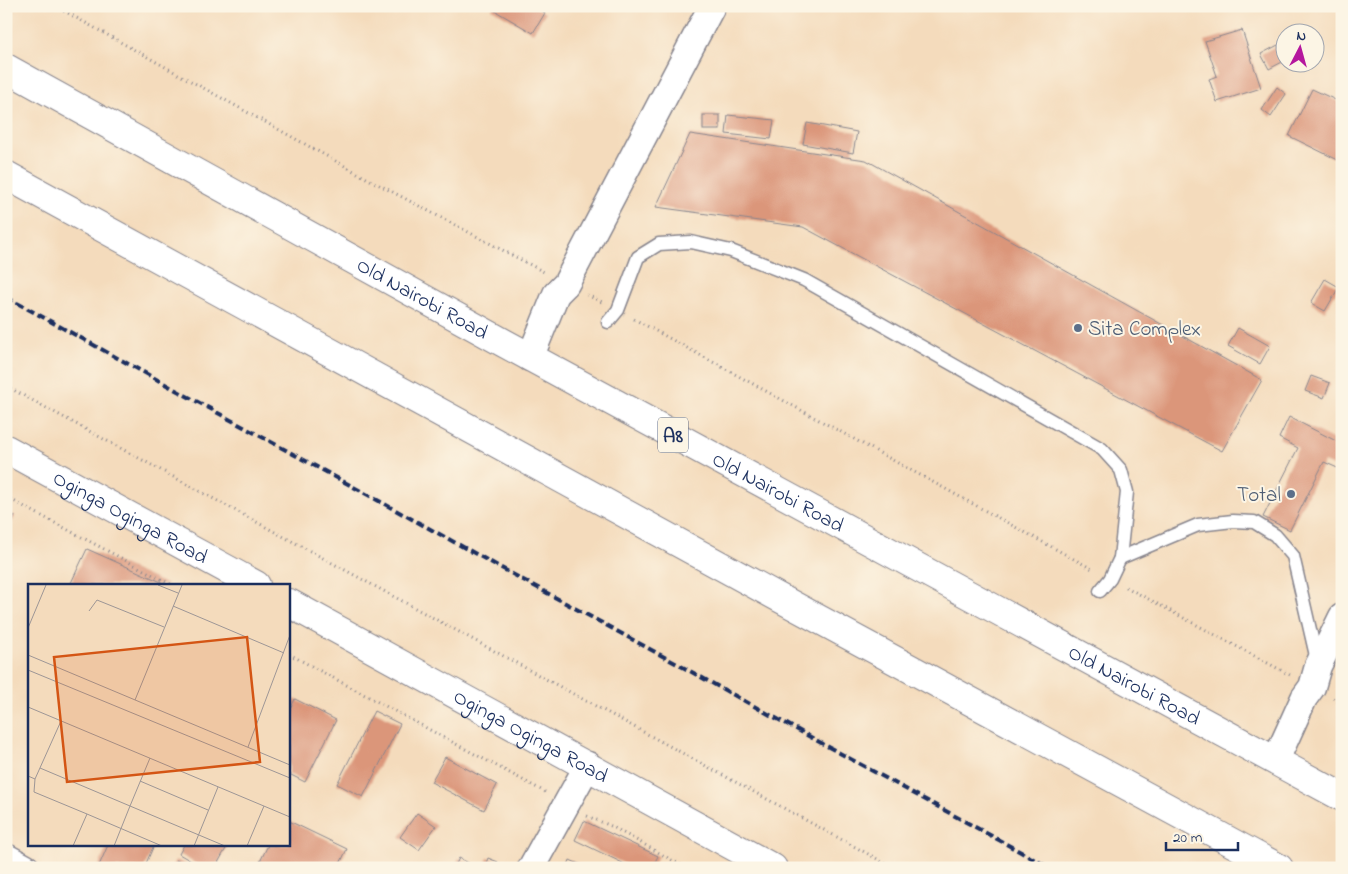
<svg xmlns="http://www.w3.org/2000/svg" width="1348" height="874" viewBox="0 0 1348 874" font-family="'Indie Flower',sans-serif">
	<rect width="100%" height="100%" fill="#fcf5e5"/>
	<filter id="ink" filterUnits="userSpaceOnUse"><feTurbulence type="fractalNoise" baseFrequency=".02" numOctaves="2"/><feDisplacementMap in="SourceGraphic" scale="10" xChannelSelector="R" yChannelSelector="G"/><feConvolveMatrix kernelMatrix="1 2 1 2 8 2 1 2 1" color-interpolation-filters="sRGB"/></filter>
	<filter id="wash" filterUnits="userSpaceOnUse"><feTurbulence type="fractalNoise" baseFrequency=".0096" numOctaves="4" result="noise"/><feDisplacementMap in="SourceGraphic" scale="20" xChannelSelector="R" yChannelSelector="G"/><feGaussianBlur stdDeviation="1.12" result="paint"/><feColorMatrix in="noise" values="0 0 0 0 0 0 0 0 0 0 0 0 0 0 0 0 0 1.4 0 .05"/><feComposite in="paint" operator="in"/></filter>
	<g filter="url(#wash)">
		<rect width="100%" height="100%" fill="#f4dbbc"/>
		<g id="blocks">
			<!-- building -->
			<g fill="#db967a">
				<path d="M494,6h40l11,7 -12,20 -41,-24z"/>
				<path d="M1242,30l19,58 -44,14 -8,-23 8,-3 -12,-35z"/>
				<path d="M1278,45l8,15 -17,9 -8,-15z"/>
				<path d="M1277,87l9,7 -15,23 -9,-7z"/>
				<path d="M1312,89l30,14v59l-53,-26z"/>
				<rect x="703" y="115" width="17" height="15"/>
				<path d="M728,115l46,5 -3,19 -45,-5z"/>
				<path d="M807,123l50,9 -4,21 -50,-9z"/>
				<path d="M690,134l176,26 396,220 -40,71 -419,-224 -147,-20z"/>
				<path d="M1325,279l14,8 -14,24 -14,-8z"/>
				<path d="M1238,328l32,18 -10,18 -32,-18z"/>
				<path d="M1311,376l19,7 -6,15 -19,-7z"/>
				<path d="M1289,417l53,27v26l-18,-8 -34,68 -27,-13 35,-69 -19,-10z"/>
				<path d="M6,512l9,4 -9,19z"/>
				<path d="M87,549l81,36h-98z"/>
				<path d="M295,699l41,21 -31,62 -16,-8v-62z"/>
				<path d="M374,711l26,13 -37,73 -26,-13z"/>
				<path d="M445,757l52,28 -13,25 -53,-28z"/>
				<path d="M417,813l19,13 -17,24 -19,-13z"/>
				<path d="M289,821l58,28 -9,19h-81l11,-23h21z"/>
				<path d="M584,821l74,35 -6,12h-19l-58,-28z"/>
				<path d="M108,845h46l-10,23h-46z"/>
				<path d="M184,845h44l-13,23h-12l-24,-14z"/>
				<path d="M459,858l19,10h-24z"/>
				<path d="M488,858l10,4 -3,6h-11z"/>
				<path d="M176,860l18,8h-22z"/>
				<path d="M570,860l18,8h-21z"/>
			</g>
		</g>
	</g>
	<g filter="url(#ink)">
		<use href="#blocks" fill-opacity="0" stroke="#88858d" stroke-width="1"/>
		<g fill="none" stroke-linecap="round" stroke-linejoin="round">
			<!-- lane casing -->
			<g stroke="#88858d" stroke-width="15">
				<g id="lane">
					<path d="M608,322l10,-12 20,-53 21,-13 32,-2 40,9 73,29 298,169 19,21 6,22 -7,66 -10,21 -10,12"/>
					<path d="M1120,558l78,-33 35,-4 21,1 21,13 18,21 24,104"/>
				</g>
			</g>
			<!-- street casing -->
			<g stroke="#88858d" stroke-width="29">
				<g id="street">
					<path d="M530,358l26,-64 10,-10 146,-278"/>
					<path d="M1276,760l28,-62 8,-11 6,-21 24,-49"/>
					<path d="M6,857l20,11"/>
					<path d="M531,868l57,-103"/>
				</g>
			</g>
			<!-- secondary casing -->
			<g stroke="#88858d" stroke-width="30">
				<g id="secondary">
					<path id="s1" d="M6,449l250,136"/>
					<path id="s2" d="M289,603l484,265"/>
				</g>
			</g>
			<!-- highway casing -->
			<g stroke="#88858d" stroke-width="30">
				<g id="highway">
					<path id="s3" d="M6,68l498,275 838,454"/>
					<path d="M6,175l770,421 503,272"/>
				</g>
			</g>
			<!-- path -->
			<g stroke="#88858d" stroke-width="3" stroke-dasharray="1 4" stroke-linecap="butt">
				<path d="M55,6l315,174 174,92"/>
				<path d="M587,295l15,7"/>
				<path d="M634,319l460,251"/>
				<path d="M6,386l888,482"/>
				<path d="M6,497l166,88"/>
				<path d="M1126,587l164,88"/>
				<path d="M289,654l256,138"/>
				<path d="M1333,698l9,6"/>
				<path d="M587,816l24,10 75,42"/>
			</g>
			<!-- lane -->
			<use href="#lane" stroke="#fff" stroke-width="12"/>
			<!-- street -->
			<use href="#street" stroke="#fff" stroke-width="26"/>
			<!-- secondary -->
			<use href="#secondary" stroke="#fff" stroke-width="28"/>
			<!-- highway -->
			<use href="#highway" stroke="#fff" stroke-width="28"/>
			<!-- rail -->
			<path stroke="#1b2f5e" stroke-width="4" stroke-dasharray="8 4" stroke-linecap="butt" d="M6,297l1044,571"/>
		</g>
	</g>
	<!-- markers -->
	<g fill="#5c6f8a" stroke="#fcf5e5" stroke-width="2">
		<circle cx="1078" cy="328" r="5"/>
		<circle cx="1291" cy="494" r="5"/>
	</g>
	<g text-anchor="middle" stroke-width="4" stroke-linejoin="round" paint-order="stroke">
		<!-- shield labels -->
		<rect fill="#fcf5e5" stroke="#5e6a86" stroke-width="1" x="658" y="417.5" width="30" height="35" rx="4"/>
		<g font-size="20" font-weight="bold" fill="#1b2f5e">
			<text x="673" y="442">A8</text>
		</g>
		<!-- street labels -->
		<g font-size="21" fill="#1b2f5e" stroke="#fcf5e5">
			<text dy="7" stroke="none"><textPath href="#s3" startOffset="476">Old Nairobi Road</textPath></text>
			<text dy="7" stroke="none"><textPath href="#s3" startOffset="881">Old Nairobi Road</textPath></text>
			<text dy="7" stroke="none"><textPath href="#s1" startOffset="142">Oginga Oginga Road</textPath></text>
			<text dy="7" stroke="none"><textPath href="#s3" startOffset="1286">Old Nairobi Road</textPath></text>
			<text dy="7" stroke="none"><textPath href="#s2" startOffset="276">Oginga Oginga Road</textPath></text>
		</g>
		<!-- service labels -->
		<g font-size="21" fill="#4e5e75" stroke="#fcf5e5" text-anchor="start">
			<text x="1088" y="335">Sita Complex</text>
			<text x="1281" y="501" text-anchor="end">Total</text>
		</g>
	</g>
	<!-- overview -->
	<g transform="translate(28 584)">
		<rect width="262" height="262" fill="#f4dbbc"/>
		<path fill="none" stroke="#9d9696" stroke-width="1" d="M130,1l20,8M145,22l111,47M61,27l8,-11 67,27M0,44l18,-43M0,71l262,110M0,86l262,108M107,116l47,-115M0,123l262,110M220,163l42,-112M12,184l90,38 20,-48M0,192l7,3 26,-58M7,195l-1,13 53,22 -14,32M112,197l68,29M59,230l75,32M86,262l16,-40 95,40M166,262l24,-59M219,262l17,-40"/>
		<path fill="#d45514" fill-opacity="0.15" stroke="#d45514" stroke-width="2.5" d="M219,53l13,125 -193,20 -13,-125z"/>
		<rect width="262" height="262" fill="none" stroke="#1b2f5e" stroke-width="2.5"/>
	</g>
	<!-- margin -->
	<rect width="1348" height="874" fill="none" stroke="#fcf5e5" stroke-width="25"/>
	<!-- north arrow -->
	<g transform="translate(1300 48) rotate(6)"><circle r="24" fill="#fcf5e5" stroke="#a2a6af"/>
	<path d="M0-4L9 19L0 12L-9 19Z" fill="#b5179e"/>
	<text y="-8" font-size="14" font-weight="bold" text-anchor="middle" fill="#1b2f5e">N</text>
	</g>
	<!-- scale -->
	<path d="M1166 842v8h72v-8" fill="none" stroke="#1b2f5e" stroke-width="2.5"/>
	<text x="1173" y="842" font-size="15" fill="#1b2f5e" stroke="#fcf5e5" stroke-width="4" paint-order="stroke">20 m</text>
</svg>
